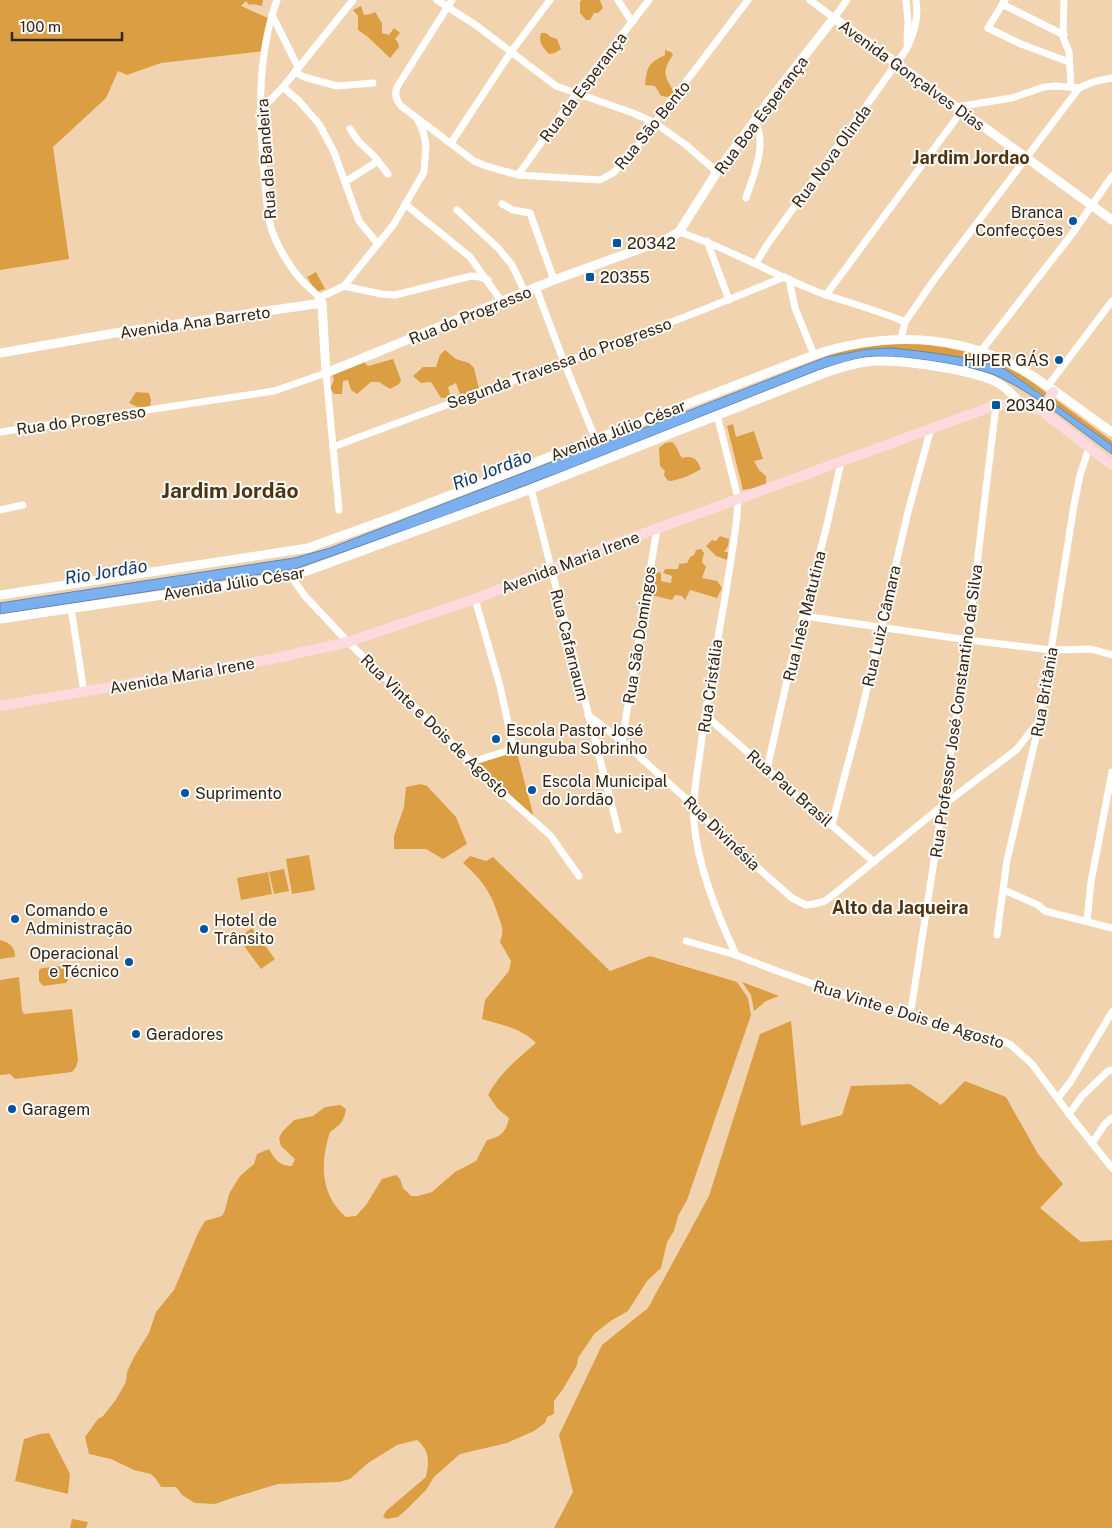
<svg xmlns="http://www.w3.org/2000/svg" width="1112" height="1528" viewBox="0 0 1112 1528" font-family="'Public Sans',sans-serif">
	<rect width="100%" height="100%" fill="#f1d4af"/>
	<!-- green -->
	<g fill="#dc9e42">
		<path d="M0,0h263l-1,6 -9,-2 -4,1 -3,-4 -5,5 29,13 -6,32 -103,12 -34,12 -9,-4 -12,27 -53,49 16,112 -69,11z"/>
		<path d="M583,0h17l3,8 -5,5h-4l-4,7h-4l-6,-7v-12z"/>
		<path d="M361,6l3,9 7,-1 4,-2 7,11v10l7,2 5,-7 6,5 -5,6 3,3 1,5 -9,11 -22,-21 -10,-7v-14l-5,-6z"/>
		<path d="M541,33h5l5,4 6,2 4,10 -6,4 -6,1c-6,-7 -11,-11 -8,-21z"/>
		<path d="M665,50l6,2 2,3c-5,7 -10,15 -6,24 2,6 6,8 6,15l-5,3 -7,-1 -6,-10 -10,-1c2,-18 3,-22 20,-30z"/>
		<path d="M316,272l9,17 -9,3 -9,-15z"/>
		<path d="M915,343c56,7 89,16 134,52l-2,3 -42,-29 -15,-6 -99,-15 -22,1 -40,7 -1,-2 45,-10z"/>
		<path d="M445,350l11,9 13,4 5,5 6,25 -19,4 -5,-14 -8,4 3,11h-10l-10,-16 -10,1 -8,-7 10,-9h13l4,-12z"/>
		<path d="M393,359l8,21 -2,4 -9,5 -11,-7h-8l-14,12 -6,-4 -3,-10 -5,1 -1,13h-8l-4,-6 4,-8 -2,-5 32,-13 4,4z"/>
		<path d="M136,392l13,1 2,7 -1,7 -8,2 -13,-6z"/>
		<path d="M1055,399l57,42v4l-60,-43z"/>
		<path d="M733,424l3,13 18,-6 9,28 -9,2 5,9 7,6v10l-23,4 -16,-64z"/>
		<path d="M672,442c5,4 6,10 10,16 11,-3 15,1 19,11 -8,5 -23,12 -33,12l-4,-6 1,-4 -5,-5 -1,-18 6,-5z"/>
		<path d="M720,536l9,3 -1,7 -4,6h4l-1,8 -11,-4 -10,-10 6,-6 4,1z"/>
		<path d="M701,549l3,4 -2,9 4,5 -4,11 15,3 5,7 -5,10 -27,-8 -5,10 -3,-4 -7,-1 -3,5 -21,-5 -2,-19 8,-4 4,1v8l10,2 1,-7 -9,-3 2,-4h13l1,-5 8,-1 3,-6 4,-2 2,-5z"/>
		<path d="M516,749l18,69 -59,-55z"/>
		<path d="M421,784l6,2 29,31 11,27 -24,15 -17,-10h-32v-13l10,-29 2,-20z"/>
		<path d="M309,855l6,35 -23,4 -6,-35z"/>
		<path d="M470,856l16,5 7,-4 117,114 40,-15 87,26 11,16 3,17 -64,185 -9,16 -4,15 -7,11 -6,26 -14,13 -19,30 -16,9 -17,13 -17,25 -1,7 -14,24 -9,12v13l-7,3 -2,6 -11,8 -27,12 -47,11 -26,23 -8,13 -20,20 -8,7 -11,2 -4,-2 3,-6 40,-34c3,-16 4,-26 -9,-37l-20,5 -29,18 -18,16 -11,3 -61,2 -43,13 -20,7 -20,-1 -13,-8 -6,-8h-15l-5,-8 -5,-5 -17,-4 -23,-11 -22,-5 -4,-17 13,-18 5,-3 12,-15 11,-19 1,-10 7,-15 15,-24 7,-21 18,-22 24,-57 7,-12 17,-5 3,-6 4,-16 11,-18 14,-12 3,-10 12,-5c6,11 11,17 23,17l3,-7 -14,-13 -2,-8 3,-6 12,-12 19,-4 12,-9 15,-2 6,4c-2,13 -6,16 -16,23 -10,30 -10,63 16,85l10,-1 10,-11 16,-26 14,-4 4,4 3,9 8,8h7l14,-4 23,-20 21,-11 11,-21c14,-3 19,-8 22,-22l-11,-9 -10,-14c12,-22 29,-36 48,-52 -14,-15 -35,-18 -54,-24l3,-19 24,-29 2,-10 -11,-19c5,-14 1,-17 -3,-30 -7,-22 -17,-34 -34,-49z"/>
		<path d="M284,869l5,22 -15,3 -5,-22z"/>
		<path d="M268,872l4,22 -31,6 -4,-22z"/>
		<path d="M252,928l23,31 -14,10 -23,-31z"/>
		<path d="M0,940c10,3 15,7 15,17l-15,2z"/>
		<path d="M63,966l4,1 2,11 -3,5 -23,3 -4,-5v-11l3,-2z"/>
		<path d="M19,977l3,33 2,4 48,-5 6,51 -2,7 -4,5 -57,7 -5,-5 -10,1v-95z"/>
		<path d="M742,982l37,14 -13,5 -12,10 -3,-16z"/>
		<path d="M791,1021l10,105 41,-11 9,-29 59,-2 31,21 24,-24 41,16 32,57 25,30 -23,24 41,34 31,-2v288h-558l19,-36 -14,-57 43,-90 46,-37 61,-112 51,-162z"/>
		<path d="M49,1433l21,41 -2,20 -53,-13 9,-42 16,-5z"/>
		<path d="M72,1519l16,3 -2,6h-16z"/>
	</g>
	<!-- water -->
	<path fill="#7bb0f0" stroke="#6486af" d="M891,348c37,4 78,8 114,21l107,76v9c-36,-26 -72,-57 -113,-77 -24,-12 -107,-24 -134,-20 -15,3 -30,8 -44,12l-260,103 -122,46 -144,51 -295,45v-11l294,-45 36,-10 221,-86 101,-37 174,-68 43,-8z"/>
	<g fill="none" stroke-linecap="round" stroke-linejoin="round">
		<!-- minor -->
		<g stroke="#fff" stroke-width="7">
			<path d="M277,0c-21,58 -18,123 -12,184 2,17 2,36 9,52 7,17 16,31 28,45 7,7 17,13 20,22"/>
			<path d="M437,0l40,26 79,60 77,27 22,10 31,22 31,27"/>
			<path d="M452,0l-55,87c-3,7 -1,13 4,19l73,55 12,5 32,9 82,5 13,-7 18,-19 117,-154"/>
			<path d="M618,0l14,22"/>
			<path d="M810,0l24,18 13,-18"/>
			<path d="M906,0l2,22 -1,20"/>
			<path d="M1005,0l-17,28 33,16 48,18"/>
			<path d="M1064,0l-1,37 6,15 2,35"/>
			<path d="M1002,4l62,31"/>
			<path d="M272,15l26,52"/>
			<path d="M295,72l9,5 33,9 36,-3"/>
			<path d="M283,87l16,14 20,23 15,28 25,69 19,23"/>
			<path d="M956,107l56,-9 32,-11 12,-1 23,2"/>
			<path d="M260,111l23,-24 70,-87"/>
			<path d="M350,129l9,13 15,14 14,18"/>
			<path d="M451,143l60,-91 39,-52"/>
			<path d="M518,175l58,-81 73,-94"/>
			<path d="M345,182l33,-21"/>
			<path d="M746,198c7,-23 22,-53 9,-76"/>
			<path d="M405,204l65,53 32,45"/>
			<path d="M502,204l11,6 17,3 24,67"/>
			<path d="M457,210l41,38 14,17 13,27"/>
			<path d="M679,232c51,16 97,45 147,63 27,9 54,16 79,27"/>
			<path d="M707,241l22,59"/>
			<path d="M756,263l11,-18 139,-195c8,-17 13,-31 10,-50"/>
			<path d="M789,279l6,29 19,47"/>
			<path d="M344,286l50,-62 30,-52 2,-27 -3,-14 -6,-12"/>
			<path d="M536,288l28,74 31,76"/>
			<path d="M826,295l135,-183"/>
			<path d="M319,298l25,-12 37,8 14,1 76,-19 9,1 8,3"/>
			<path d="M901,339l4,-17 29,-42 145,-192 14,-6 19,-4"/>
			<path d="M981,351l91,-117 40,-58"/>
			<path d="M1047,387l65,-86"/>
			<path d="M717,415l21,83 -1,18c-9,77 -26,152 -36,229 -3,25 -9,51 -7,76 3,44 23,93 42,134"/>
			<path d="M0,432l274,-41 52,-18 13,137"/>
			<path d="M333,447c151,-57 303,-108 451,-170"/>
			<path d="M531,489l87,341"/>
			<path d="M0,510l23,-5"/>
			<path d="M291,576l13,19 44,47 156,152 46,41 29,41"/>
			<path d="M71,608l13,84"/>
			<path d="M804,616l164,24 83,10 40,-1 21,6"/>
			<path d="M588,715l34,26 71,64 25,28 74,65 14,7 8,-1 11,-3 8,-6 109,-89 74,-56 24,-30"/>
			<path d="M705,715l169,147"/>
			<path d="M622,741l35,-212"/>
			<path d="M471,762l36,-11 5,-9 -12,-56 -25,-87"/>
			<path d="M767,769l23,-102 37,-142 14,-63"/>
			<path d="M832,824l28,-106 48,-206 23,-84"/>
			<path d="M1004,890l34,15 7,6 67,17"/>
			<path d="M1087,921l4,-39 21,-110"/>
			<path d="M997,935l10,-75 33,-140 34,-215 6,-30 9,-27"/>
			<path d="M686,941l50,14 41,16 90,32 72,22 64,16 8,4 21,19 37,50 43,54"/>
			<path d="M910,1017l58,-377 28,-235"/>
			<path d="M1058,1098l13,-17 41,-69"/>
			<path d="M1069,1114l13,-18 26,-25 4,-1"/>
			<path d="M1092,1143l13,-19 7,-6"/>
		</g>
		<!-- tertiary -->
		<g stroke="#fff" stroke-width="9">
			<path d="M0,353l115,-20 207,-30 4,70 228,-93 113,-41 12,-7 38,-60 56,-76 61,-78 278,202"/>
			<path d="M0,595l308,-47 83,-30 423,-163c69,-23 143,-22 207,14 31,18 61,43 91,63"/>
			<path d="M0,619l291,-43 16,-5 224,-82 291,-115c14,-5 29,-10 44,-12 28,-4 102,7 128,19 11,5 18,13 26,22"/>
		</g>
		<!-- secondary -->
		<g stroke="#fddade" stroke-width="10">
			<path d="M1042,411l11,-19"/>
			<path d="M0,706l272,-47 76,-17 127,-43 137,-54 384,-140 24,-2 22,8 70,54"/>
		</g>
	</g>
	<!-- markers -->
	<g fill="#0055a3" stroke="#fdfaf6" stroke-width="2">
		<circle cx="1073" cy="221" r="5"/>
		<rect x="612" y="238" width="10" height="10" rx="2.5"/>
		<rect x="585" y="272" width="10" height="10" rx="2.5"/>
		<circle cx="1059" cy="360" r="5"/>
		<rect x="991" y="400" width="10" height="10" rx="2.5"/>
		<circle cx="496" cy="739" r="5"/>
		<circle cx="532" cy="790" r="5"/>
		<circle cx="185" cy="793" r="5"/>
		<circle cx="15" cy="919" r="5"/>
		<circle cx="204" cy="929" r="5"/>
		<circle cx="129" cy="962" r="5"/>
		<circle cx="136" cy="1034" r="5"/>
		<circle cx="12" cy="1109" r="5"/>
	</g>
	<g text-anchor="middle" stroke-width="4" stroke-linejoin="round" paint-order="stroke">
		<!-- street labels -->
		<g font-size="16" fill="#302517" stroke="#fdfaf6">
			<text transform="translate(912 75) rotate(36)" y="6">Avenida Gonçalves Dias</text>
			<text transform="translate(583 87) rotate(-53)" y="6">Rua da Esperança</text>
			<text transform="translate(761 115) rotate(-53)" y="6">Rua Boa Esperança</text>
			<text transform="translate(652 125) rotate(-51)" y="6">Rua São Bento</text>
			<text transform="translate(831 156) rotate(-54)" y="6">Rua Nova Olinda</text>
			<text transform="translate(266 159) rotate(-94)" y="6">Rua da Bandeira</text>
			<text transform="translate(470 315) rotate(-22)" y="6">Rua do Progresso</text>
			<text transform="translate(195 322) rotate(-8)" y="6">Avenida Ana Barreto</text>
			<text transform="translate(559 363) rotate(-20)" y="6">Segunda Travessa do Progresso</text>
			<text transform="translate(81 420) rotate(-8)" y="6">Rua do Progresso</text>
			<text transform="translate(618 430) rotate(-21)" y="6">Avenida Júlio César</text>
			<text transform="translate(570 562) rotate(-21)" y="6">Avenida Maria Irene</text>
			<text transform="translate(234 583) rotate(-9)" y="6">Avenida Júlio César</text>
			<text transform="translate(804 616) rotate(-76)" y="6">Rua Inês Matutina</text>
			<text transform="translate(881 626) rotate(-77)" y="6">Rua Luiz Câmara</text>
			<text transform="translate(639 635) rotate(-81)" y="6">Rua São Domingos</text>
			<text transform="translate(570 645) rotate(76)" y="6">Rua Cafarnaum</text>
			<text transform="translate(182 675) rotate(-10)" y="6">Avenida Maria Irene</text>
			<text transform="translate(710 686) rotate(-82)" y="6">Rua Cristália</text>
			<text transform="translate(1044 692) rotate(-80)" y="6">Rua Britânia</text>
			<text transform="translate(956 711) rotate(-82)" y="6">Rua Professor José Constantino da Silva</text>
			<text transform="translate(435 726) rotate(44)" y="6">Rua Vinte e Dois de Agosto</text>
			<text transform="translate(790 788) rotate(41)" y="6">Rua Pau Brasil</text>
			<text transform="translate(722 833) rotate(44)" y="6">Rua Divinésia</text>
			<text transform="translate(909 1014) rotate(17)" y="6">Rua Vinte e Dois de Agosto</text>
		</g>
		<!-- poi labels -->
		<g font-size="16" fill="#302517" stroke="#fdfaf6" text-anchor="start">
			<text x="1063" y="218" text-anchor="end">Branca<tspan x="1063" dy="18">Confecções</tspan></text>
			<text x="627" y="249">20342</text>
			<text x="600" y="283">20355</text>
			<text x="1049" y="366" text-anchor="end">HIPER GÁS</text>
			<text x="1006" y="411">20340</text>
			<text x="506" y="736">Escola Pastor José<tspan x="506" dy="18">Munguba Sobrinho</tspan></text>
			<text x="542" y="787">Escola Municipal<tspan x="542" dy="18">do Jordão</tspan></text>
			<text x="195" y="799">Suprimento</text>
			<text x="25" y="916">Comando e<tspan x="25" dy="18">Administração</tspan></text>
			<text x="214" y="926">Hotel de<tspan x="214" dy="18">Trânsito</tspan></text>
			<text x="119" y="959" text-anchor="end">Operacional<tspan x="119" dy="18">e Técnico</tspan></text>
			<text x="146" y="1040">Geradores</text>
			<text x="22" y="1115">Garagem</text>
		</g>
		<!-- neighbourhood labels -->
		<g font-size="18" font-weight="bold" fill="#4b3412" stroke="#fdfaf6">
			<text x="971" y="164">Jardim Jordao</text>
			<text x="900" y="914">Alto da Jaqueira</text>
		</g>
		<!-- water labels -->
		<g font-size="18" font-style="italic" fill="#0c3c6e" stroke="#fdfaf6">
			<text transform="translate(492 470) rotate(-21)" y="6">Rio Jordão</text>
			<text transform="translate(106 572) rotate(-9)" y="6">Rio Jordão</text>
		</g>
		<!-- district labels -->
		<g font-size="21" font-weight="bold" fill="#4b3412" stroke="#fdfaf6">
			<text x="230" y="498">Jardim Jordão</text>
		</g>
	</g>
	<!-- scale -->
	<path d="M12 32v8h110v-8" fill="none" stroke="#302517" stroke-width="2.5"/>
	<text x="20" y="32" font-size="15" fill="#302517" stroke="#fdfaf6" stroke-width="4" paint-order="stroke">100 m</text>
</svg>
